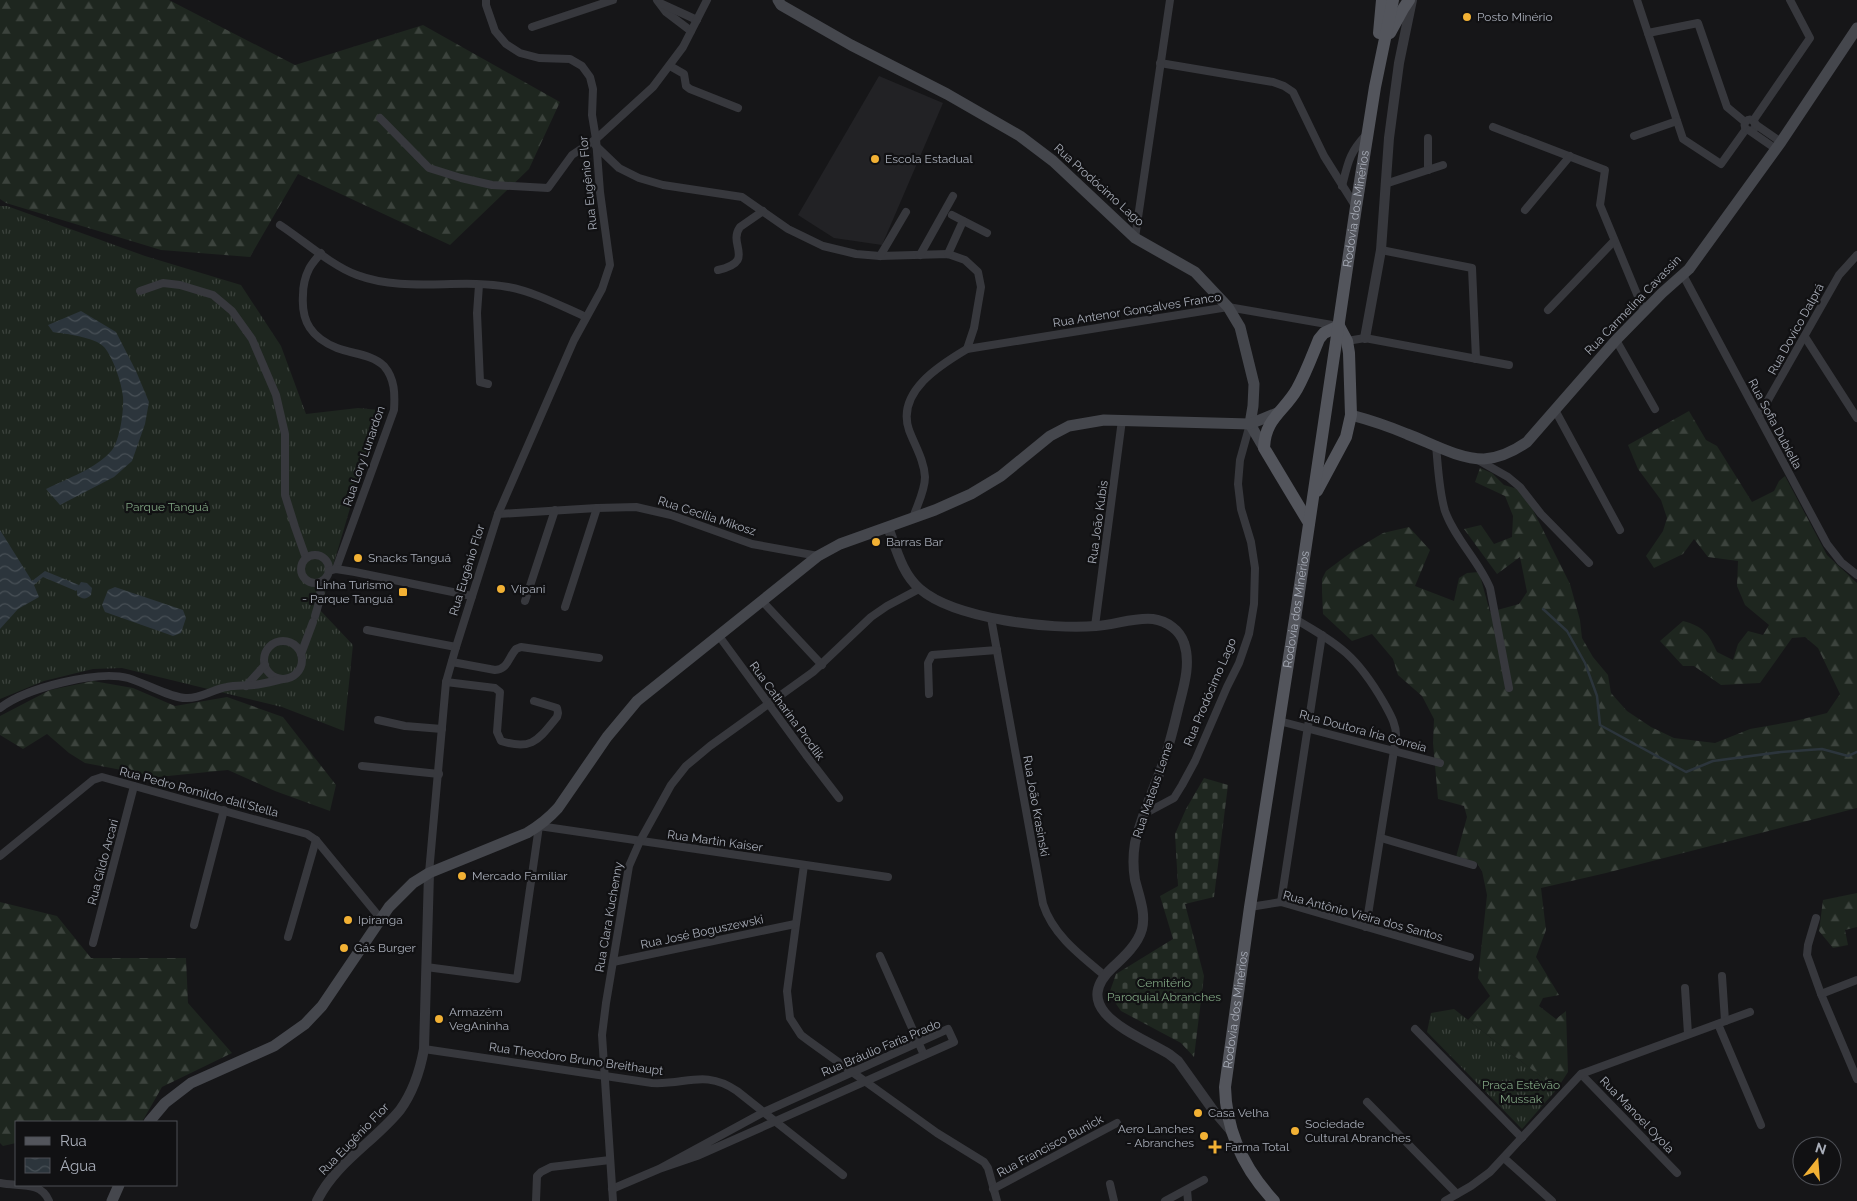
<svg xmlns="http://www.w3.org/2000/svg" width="1857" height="1201" viewBox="0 0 1857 1201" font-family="Raleway,sans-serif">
	<defs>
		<pattern id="grass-tufts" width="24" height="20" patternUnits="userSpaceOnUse" patternTransform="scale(1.25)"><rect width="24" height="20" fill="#1e261f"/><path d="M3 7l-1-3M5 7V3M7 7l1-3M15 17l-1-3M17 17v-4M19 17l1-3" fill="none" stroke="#3c433d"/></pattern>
		<pattern id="forest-firs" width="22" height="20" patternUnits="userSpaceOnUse" patternTransform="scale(1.25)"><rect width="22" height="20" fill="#1e261f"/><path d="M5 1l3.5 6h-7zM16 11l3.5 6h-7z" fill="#3c433d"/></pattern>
		<pattern id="cemetery-stones" width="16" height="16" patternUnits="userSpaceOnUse" patternTransform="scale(1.25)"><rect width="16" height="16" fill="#1e261f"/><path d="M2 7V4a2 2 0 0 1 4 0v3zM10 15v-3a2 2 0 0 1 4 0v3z" fill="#3c433d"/></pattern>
		<pattern id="water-waves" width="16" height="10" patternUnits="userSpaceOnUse" patternTransform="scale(1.25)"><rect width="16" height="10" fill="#2c353c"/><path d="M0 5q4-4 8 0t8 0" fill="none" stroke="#485056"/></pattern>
	</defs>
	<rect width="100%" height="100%" fill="#161618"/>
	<!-- built -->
	<path fill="#222225" d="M879,76l64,27 -61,142 -48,-7 -36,-23z"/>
	<!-- grass -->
	<g fill="url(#grass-tufts)">
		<path d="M0,206h7l138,50 96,29 40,61 25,68 52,-6 21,2 -59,200 33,35 -9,86 -62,-24 -160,-39 -29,1 -49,12 -44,18z"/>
		<path d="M1454,1009l103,80 -35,40 -95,-97 4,-19z"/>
	</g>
	<!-- forest -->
	<g fill="url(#forest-firs)">
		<path d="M0,0h169l126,65 128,-40 137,77 -31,67 -79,76 -152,-71 -48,83 -89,-7 -155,-47 -6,-4z"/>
		<path d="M1689,411l17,29 11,6 35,56 22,-11 5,-10 6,-5 42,79 30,28v225l-251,65 -65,15 5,42 -10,27 23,38 -16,3 -4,8 17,13 10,-8 2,61 -11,17 -89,-69 22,-24 -12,-18 9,-83 -5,-24 -5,-8 -21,-6 11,-40 -3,-11 -26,-7 -5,-56 1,-24 -12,-23 -24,-21 -5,-16 -21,-25 -20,7 -29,-27 -1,-22v-13l4,-8 27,-20 30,-18 26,-6 21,23 -15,36 39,15 5,-23 8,-5 12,-1 11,40 29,-8 8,-12 -7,-35 -23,17 -33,-45 17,-4 13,19 18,-7 1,-21 -8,-20 -30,-14 5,-14 12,5 12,12 14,4 11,13 41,82 10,36 2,18 11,19 15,18 3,18 16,18 24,16 23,11 41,5 35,-14 45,-8 32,-8 13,-19 -22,-46 -13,-11 -13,1 -32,45 -39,2 -27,-19h-11l-23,-25 23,-20c20,5 26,13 34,31l16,8 5,-16 10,-13 15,4 6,-10 -24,-20 -8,-19 1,-25 -30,-4 -14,-18 -11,15 -29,14 -8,-12 17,-25 4,-13 -6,-18 -23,-31 -10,-24z"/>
		<path d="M93,681l40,7 42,18 52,-9 56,20 53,68 -6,26 -55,-20 -47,-21 -70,7 -73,-14 -16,-10 -22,-19 -24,15 -23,-14v-19l50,-26z"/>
		<path d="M1857,893v34l-12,3 3,15 -15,3 -14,-17 4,-31z"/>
		<path d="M0,902l57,14 34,42h95l2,45 44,50 -70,34 -20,35h-126v21l-13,3 -3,-3z"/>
	</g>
	<!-- cemetery -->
	<path fill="url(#cemetery-stones)" d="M1204,778l24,7 -14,112 -29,7 19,72 -10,81 -13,-14 -60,-32 -12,-17 7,-20 57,-35 -13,-43 18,-10 -3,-52 11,-25z"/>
	<!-- water -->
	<g fill="url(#water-waves)">
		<path d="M81,311l35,21 20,39 13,31 -4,22 -13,37 -18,16 -54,28 -14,-16c22,-11 50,-20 66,-39 8,-10 12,-40 11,-53 -1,-13 -10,-40 -19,-50 -9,-10 -38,-13 -51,-15l-5,-7z"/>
		<path d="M0,530l32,51 13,-10 34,14 -1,2 3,-5 6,1 5,5 -1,7c-5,5 -9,4 -14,0v-5l-1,1 -33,-14 -9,8 5,12 -21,12 -18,20z"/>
		<path d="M115,587l68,23 3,8 -5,15 -8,3 -68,-24 -3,-7 6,-15z"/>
	</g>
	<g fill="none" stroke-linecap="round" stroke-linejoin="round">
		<!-- stream -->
		<path stroke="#2c353c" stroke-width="2.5" d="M1543,609l24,22 18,32 12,33 3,29 86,47 27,-11 68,-9 41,-3 26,7 9,-4"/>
		<!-- minor -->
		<g stroke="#37383d" stroke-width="8">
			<path d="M657,0l9,12 25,19"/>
			<path d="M1637,0l46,139 38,25 25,-35"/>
			<path d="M660,3l37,17"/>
			<path d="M532,27l81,-27"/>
			<path d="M1648,33l50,-10 29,84 18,15"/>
			<path d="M1160,63l113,19 11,4 9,6 31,64 32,51"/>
			<path d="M670,66l14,8 2,12 4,3 48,19"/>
			<path d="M380,118l49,50 32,10 31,7 56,3 24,-33 24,-16 57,-52 30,-40 24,-47"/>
			<circle cx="1750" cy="125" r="5.5"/>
			<path d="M1753,121l57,-83 -20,-38"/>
			<path d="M1755,124l26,18"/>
			<path d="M1493,127l112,43 -5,35 44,106"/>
			<path d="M1750,131l26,18"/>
			<path d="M1634,136l43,-15"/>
			<path d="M596,146l23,22 20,10 24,7 79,12 46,32 35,17 33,8 24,2 68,-2 17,6 13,12 3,15 -7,41 -7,21c-27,16 -71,43 -58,81 6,16 15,30 16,47 0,14 -8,28 -12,41"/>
			<path d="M1428,170v-32"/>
			<path d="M1385,184l58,-19"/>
			<path d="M1342,186c6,-23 7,-33 24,-51"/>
			<path d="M1525,210l45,-54"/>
			<path d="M952,215l35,18"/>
			<path d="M280,225c23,15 52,41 77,50 48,18 102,3 151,12 27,5 53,19 78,30"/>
			<path d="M1135,238l35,-238"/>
			<path d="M1381,250l91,18 4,91"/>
			<path d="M321,253c-4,5 -9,10 -12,16 -4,8 -6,17 -6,26 -2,27 9,43 34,53 15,6 35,6 47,18 11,13 11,28 10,44l-58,159"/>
			<path d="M948,254l15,-33"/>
			<path d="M920,255l33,-59"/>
			<path d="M880,256l26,-44"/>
			<path d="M718,270c39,-9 9,-25 22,-43l23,-16"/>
			<path d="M1683,275l144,269 14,18 16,13"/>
			<path d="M479,285l-2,28 3,69 8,2"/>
			<path d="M140,291l23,-8 17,2 33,10 19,16 20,28 24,56 9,39v61l10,32 11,31"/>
			<path d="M1548,310l66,-69"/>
			<path d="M1805,337l52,81"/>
			<path d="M1616,340l39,69"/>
			<path d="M1347,341l18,-3 144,27"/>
			<path d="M967,349l261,-42 110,19"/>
			<path d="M1555,410l65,120"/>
			<path d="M1759,416l80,-141 18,-20"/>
			<path d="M1436,445c2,22 3,46 9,66 10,28 34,50 45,77l19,100"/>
			<path d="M1478,460l30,17 12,10 21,27 48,49"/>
			<path d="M498,514l99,-6 39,-1 35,8 81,29 66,12"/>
			<circle cx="315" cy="569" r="14"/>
			<path d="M329,571l7,-2 19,3 117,24"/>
			<path d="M525,601l30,-91"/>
			<path d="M762,601l60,64"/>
			<path d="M565,607l32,-99"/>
			<path d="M315,616l5,-17 1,-17"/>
			<path d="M991,618l52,286c10,31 37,51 61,71"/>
			<path d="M1295,619c45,26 62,37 89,84 6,11 13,22 12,35l-30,189"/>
			<path d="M1095,626l27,-206"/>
			<path d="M367,630l89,17"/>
			<path d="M719,636l87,119 33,43"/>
			<circle cx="283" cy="660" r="19"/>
			<path d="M301,654l12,-32"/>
			<path d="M452,662l43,8c13,-1 13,-12 21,-21l5,-2 78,11"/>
			<path d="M446,682l49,6 5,4 -3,40 4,9c31,10 37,-1 56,-24l1,-4 -1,-5 -23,-7"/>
			<path d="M246,686l19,-21"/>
			<path d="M929,694l-1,-31 4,-8 65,-5"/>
			<path d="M0,708c26,-20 97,-38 128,-30 17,5 43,20 58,20 14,1 27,-9 41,-11 8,-2 18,-1 26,-2 10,-1 21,-4 30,-6"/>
			<path d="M378,720l27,6 37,3"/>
			<path d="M1279,721l161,42"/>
			<path d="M362,766l77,8"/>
			<path d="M1144,814l30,-16 8,-13 13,-24 32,-74 12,-24 10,-29 5,-30 1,-36 -4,-26 -10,-33 -3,-25 2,-24 10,-36"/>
			<path d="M1381,838l92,27"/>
			<path d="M0,856l93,-76 9,-3 205,57 9,6 65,79"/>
			<path d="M804,865l-17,126 3,27 11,17 8,6 128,92 47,29 4,6 9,33"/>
			<path d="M429,873l17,-191 10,-35 42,-133 76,-174 28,-51 8,-24 -10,-73 -4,-53 -4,-24 1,-26 -3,-12 -8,-11 -12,-7 -31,-1 -19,-5 -14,-9 -11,-13 -9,-26v-5"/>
			<path d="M1281,902l41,-267"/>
			<path d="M1250,907l31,-5 189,55"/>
			<path d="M1816,918l-8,27 -1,10 14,39 36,85"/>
			<path d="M194,925l30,-115"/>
			<path d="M288,937l28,-97"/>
			<path d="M93,943l41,-157"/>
			<path d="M880,956l44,99"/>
			<path d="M613,962l182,-38"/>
			<path d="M426,967l91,12 22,-153 349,51"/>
			<path d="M1722,976l3,45"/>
			<path d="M1685,988l3,46"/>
			<path d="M1821,994l36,-14"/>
			<path d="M1718,1024l43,101"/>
			<path d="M1415,1029l107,109"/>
			<path d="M424,1049l228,34c34,2 53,-14 85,8l106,84"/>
			<path d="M1581,1074l96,99"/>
			<path d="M1367,1102l90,92"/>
			<path d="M1504,1158l48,43"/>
			<path d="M0,1183c17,4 41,-3 49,18"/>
			<path d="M1110,1184l4,17"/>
			<path d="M612,1189l47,-20 105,-57 184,-83 6,13 -257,114 -38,13"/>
			<path d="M993,1189l124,-66"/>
			<path d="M1187,1190l1,11"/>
			<path d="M536,1201l1,-25 4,-4 10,-5 59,-7"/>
			<path d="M613,1201l-11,-166 4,-32 23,-137 11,-25 31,-56 15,-19 24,-20 103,-74 58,-55 16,-11 32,-17"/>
			<path d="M1165,1201l39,-21"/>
			<path d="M1445,1201l26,-15 19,-14 91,-98 169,-62"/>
		</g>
		<!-- tertiary -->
		<g stroke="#37383d" stroke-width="10">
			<path d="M1365,338l16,-88 8,-112 10,-75 13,-63"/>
			<path d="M888,527c8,21 14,47 32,62 35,30 131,41 176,37 19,-1 38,-9 57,-7 14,2 27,11 31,24 7,20 0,43 -5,62 -5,21 -10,43 -18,64 -9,24 -20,48 -26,74 -2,12 -2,25 0,37 4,16 11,33 7,49 -4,15 -18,28 -30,39 -45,43 26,67 57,86l9,7 35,49 18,21"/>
			<path d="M317,1201c18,-38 57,-59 83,-91 13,-18 20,-39 24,-61l5,-176"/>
		</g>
		<!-- secondary -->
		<g stroke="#45474d" stroke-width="11">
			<path d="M778,0l3,5 70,40 96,49 73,42 33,25 82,77 60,34 33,35 12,20 14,57 -1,22 -3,18"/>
			<path d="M1351,415c19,5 37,11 56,19 24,9 51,25 77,25 16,-1 30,-8 43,-17l89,-102 46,-47 27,-24 92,-127 76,-114"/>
			<path d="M1250,424l14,24"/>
			<path d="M149,1122l16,-19 26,-20 83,-37 31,-22 17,-18 67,-99 24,-24 16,-10 98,-40c12,-7 21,-14 31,-25l49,-71 30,-36 181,-145 22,-12 95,-34 36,-16 30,-18 49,-40 19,-10 35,-6 146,4 27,-11"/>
			<path d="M112,1201l7,-16"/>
		</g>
		<!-- primary -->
		<g stroke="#53555c" stroke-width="12">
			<path d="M1379,33l3,-33"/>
			<path d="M1390,33l13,-24 6,-9"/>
			<path d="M1317,491l29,-54 5,-22 -2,-62 -2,-12 -8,-15"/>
			<path d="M1309,523l-45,-75c1,-30 20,-36 33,-59 9,-16 15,-33 22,-50l5,-6 15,-7"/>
			<path id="s1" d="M1274,1201c-30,-32 -48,-69 -49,-114l25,-180 45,-288 61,-412 19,-120 18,-87"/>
		</g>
	</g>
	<!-- markers -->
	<g fill="#f2b134" stroke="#111113" stroke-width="2">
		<circle cx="1467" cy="17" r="5"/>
		<circle cx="875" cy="159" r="5"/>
		<circle cx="876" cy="542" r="5"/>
		<circle cx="358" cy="558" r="5"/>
		<circle cx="501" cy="589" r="5"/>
		<rect x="398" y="587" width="10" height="10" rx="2.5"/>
		<circle cx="462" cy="876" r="5"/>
		<circle cx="348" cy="920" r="5"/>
		<circle cx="344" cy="948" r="5"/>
		<circle cx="439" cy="1019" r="5"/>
		<circle cx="1198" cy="1113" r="5"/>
		<circle cx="1295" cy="1131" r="5"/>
		<circle cx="1204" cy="1136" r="5"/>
		<path d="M1212.5 1139.5h5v5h5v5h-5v5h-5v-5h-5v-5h5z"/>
	</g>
	<g text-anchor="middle" stroke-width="4.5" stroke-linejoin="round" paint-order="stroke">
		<!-- poi labels -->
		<g font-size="12" fill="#a8adb8" stroke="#111113" text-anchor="start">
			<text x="1477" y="21">Posto Minério</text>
			<text x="885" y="163">Escola Estadual</text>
			<text x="886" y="546">Barras Bar</text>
			<text x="368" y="562">Snacks Tanguá</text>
			<text x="393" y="589" text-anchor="end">Linha Turismo<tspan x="393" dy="14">- Parque Tanguá</tspan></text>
			<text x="511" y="593">Vipani</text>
			<text x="472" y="880">Mercado Familiar</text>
			<text x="358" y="924">Ipiranga</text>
			<text x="354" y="952">Gás Burger</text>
			<text x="449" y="1016">Armazém<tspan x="449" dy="14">VegAninha</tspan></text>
			<text x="1208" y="1117">Casa Velha</text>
			<text x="1305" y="1128">Sociedade<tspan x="1305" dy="14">Cultural Abranches</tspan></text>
			<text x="1194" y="1133" text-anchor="end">Aero Lanches<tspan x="1194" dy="14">- Abranches</tspan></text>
			<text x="1225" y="1151">Farma Total</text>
		</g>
		<!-- street labels -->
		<g font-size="12" fill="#a8adb8" stroke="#111113">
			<text transform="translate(588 183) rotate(-96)" y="4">Rua Eugênio Flor</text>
			<text transform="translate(1099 185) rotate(42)" y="4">Rua Prodócimo Lago</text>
			<text dy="4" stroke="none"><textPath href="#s1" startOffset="1015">Rodovia dos Minérios</textPath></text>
			<text transform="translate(1633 305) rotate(-46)" y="4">Rua Carmelina Cavassin</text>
			<text transform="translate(1137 310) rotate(-9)" y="4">Rua Antenor Gonçalves Franco</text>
			<text transform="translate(1796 329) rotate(-61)" y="4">Rua Dovico Dalprá</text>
			<text transform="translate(1775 424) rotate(62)" y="4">Rua Sofia Dubiella</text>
			<text transform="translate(364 456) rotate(-71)" y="4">Rua Lory Lunardon</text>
			<text transform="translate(707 516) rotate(18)" y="4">Rua Cecília Mikosz</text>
			<text transform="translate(1098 522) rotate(-82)" y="4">Rua João Kubis</text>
			<text transform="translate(467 570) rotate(-73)" y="4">Rua Eugênio Flor</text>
			<text dy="4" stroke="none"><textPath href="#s1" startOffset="610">Rodovia dos Minérios</textPath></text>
			<text transform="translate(1210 692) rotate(-67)" y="4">Rua Prodócimo Lago</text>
			<text transform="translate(787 711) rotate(54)" y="4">Rua Catharina Prodlik</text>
			<text transform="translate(1363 731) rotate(15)" y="4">Rua Doutora Íria Correia</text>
			<text transform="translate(1153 790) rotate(-71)" y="4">Rua Mateus Leme</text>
			<text transform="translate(199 792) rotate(15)" y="4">Rua Pedro Romildo dall'Stella</text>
			<text transform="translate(1036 806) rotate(80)" y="4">Rua João Krasinski</text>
			<text transform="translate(715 841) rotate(8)" y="4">Rua Martin Kaiser</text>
			<text transform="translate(103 862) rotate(-75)" y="4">Rua Gildo Arcari</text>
			<text transform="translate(1363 916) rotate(15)" y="4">Rua Antônio Vieira dos Santos</text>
			<text transform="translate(609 917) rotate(-80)" y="4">Rua Clara Kuchenny</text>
			<text transform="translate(702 932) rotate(-12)" y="4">Rua José Boguszewski</text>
			<text dy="4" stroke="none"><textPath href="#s1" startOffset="205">Rodovia dos Minérios</textPath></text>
			<text transform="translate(881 1048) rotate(-23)" y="4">Rua Bráulio Faria Prado</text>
			<text transform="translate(576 1059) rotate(8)" y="4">Rua Theodoro Bruno Breithaupt</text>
			<text transform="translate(1637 1115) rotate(46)" y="4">Rua Manoel Oyola</text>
			<text transform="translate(354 1139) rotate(-46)" y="4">Rua Eugênio Flor</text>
			<text transform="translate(1050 1146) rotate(-28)" y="4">Rua Francisco Bunick</text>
		</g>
		<!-- park labels -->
		<g font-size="12" fill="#7fa381" stroke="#111113">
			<text x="167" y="511">Parque Tanguá</text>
			<text x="1164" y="987">Cemitério<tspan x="1164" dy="14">Paroquial Abranches</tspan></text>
			<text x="1521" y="1089">Praça Estêvão<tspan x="1521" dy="14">Mussak</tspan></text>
		</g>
	</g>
	<!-- legend -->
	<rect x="15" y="1121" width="162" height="65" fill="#111113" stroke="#4d4f55"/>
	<rect x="25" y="1137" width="25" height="8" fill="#53555c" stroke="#4d4f55"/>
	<text x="60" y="1146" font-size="15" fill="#a8adb8">Rua</text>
	<rect x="25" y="1158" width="25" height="15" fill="url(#water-waves)" stroke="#4d4f55"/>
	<text x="60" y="1171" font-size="15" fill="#a8adb8">Água</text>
	<!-- north arrow -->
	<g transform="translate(1817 1161) rotate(17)"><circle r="24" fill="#111113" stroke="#4d4f55"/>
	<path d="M0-4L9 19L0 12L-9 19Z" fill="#f2b134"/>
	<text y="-8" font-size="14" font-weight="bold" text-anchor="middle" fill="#a8adb8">N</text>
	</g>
</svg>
